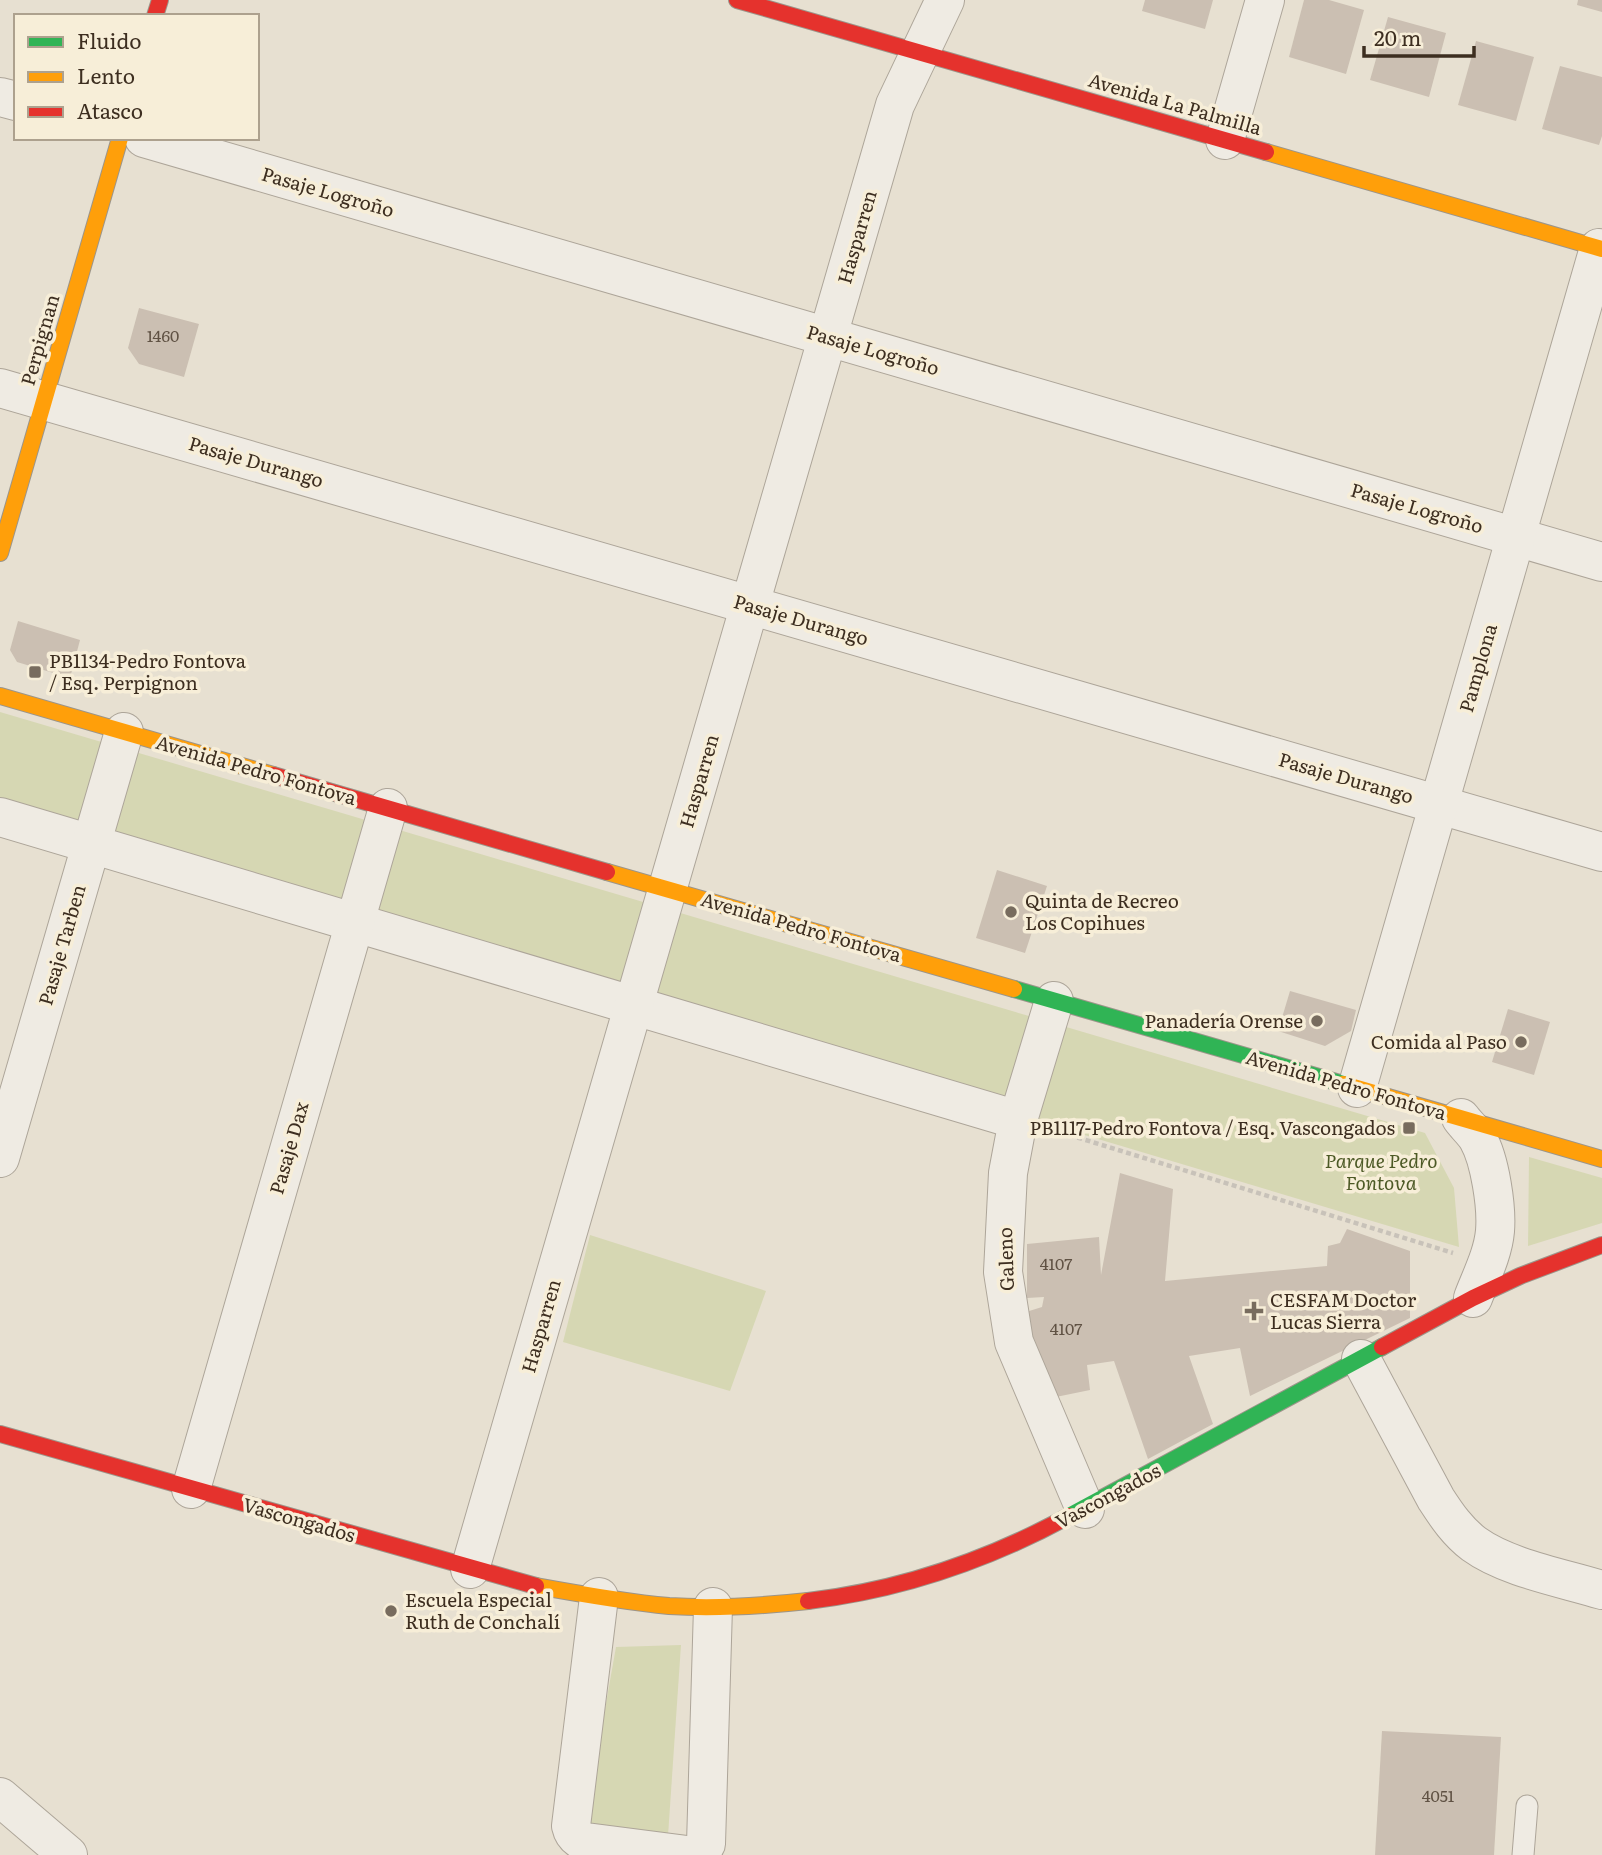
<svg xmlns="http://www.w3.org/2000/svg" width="1602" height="1855" viewBox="0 0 1602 1855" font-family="Literata,serif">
	<rect width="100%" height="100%" fill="#e7e0d1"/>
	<!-- green -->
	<g fill="#d6d7b3">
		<path d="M0,712l1425,421 29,55 5,59 -1459,-436z"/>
		<path d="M1529,1157l73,21v45l-74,23z"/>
		<path d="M590,1235l176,56 -36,100 -167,-49z"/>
		<path d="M681,1645l-13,191 -84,-9 32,-180z"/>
	</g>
	<!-- building -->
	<g fill="#cbbfb2">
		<path d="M1145,0h68l-8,29 -63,-18z"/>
		<path d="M1304,0h25l35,10 -18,64 -57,-17z"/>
		<path d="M1578,0h24v12l-25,-7z"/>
		<path d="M1388,17l58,16 -17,64 -59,-17z"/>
		<path d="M1476,41l58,16 -18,64 -58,-16z"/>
		<path d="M1560,66l42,11v59l-3,9 -57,-16z"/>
		<path d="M139,308l60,16 -15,53 -45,-13 -11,-16z"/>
		<path d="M18,621l62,19 -10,38 -53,-16 -7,-12z"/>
		<path d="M997,870l50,16 -22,67 -49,-15z"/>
		<path d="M1290,991l66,19 -5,21 -26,15 -47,-15z"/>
		<path d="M1508,1009l42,13 -16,53 -42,-13z"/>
		<path d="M1120,1173l53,16 -8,92 162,-15 1,-20 12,-3 7,-14 63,22v67l-160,78 -10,-48 -51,8 24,68 -65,35 -34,-98 -27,4 3,25 -44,9 -20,-87 16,-5 2,-10 -17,1v-54l72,-7 2,38z"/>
		<path d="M1382,1731l119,6 -7,118h-119z"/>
	</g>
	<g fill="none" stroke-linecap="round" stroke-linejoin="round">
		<!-- lane casing -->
		<g stroke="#ada599" stroke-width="23">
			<path id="lane" d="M1523,1855l4,-49"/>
		</g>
		<!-- street casing -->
		<g stroke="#ada599" stroke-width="40">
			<g id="street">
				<path d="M0,97l16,4"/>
				<path d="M144,138l1458,424"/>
				<path d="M1225,140l40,-140"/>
				<path d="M0,388l1602,464"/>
				<path d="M0,817l1018,303"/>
				<path d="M1054,1001l-36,119 -10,53 -5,99 11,70 71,167"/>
				<path d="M1357,1088l242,-840"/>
				<path d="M1461,1118c5,7 13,14 17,21 12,21 19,68 17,92 -2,23 -14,46 -22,67"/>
				<path d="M0,1158l124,-426"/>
				<path d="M1361,1359l75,140c11,17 22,33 38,45 33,24 89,34 128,46"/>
				<path d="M191,1489l197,-681"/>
				<path d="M470,1569l425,-1464 50,-105"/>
				<path d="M599,1597l-28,229c2,9 6,13 15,16l101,13"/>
				<path d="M0,1797l68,58"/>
				<path d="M694,1855l7,-4 5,-7 7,-237"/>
			</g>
		</g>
		<!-- fast casing -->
		<g stroke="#9c958a" stroke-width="18">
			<g id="fast">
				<path d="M1014,989l329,95"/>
				<path d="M1069,1516l313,-169"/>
			</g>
		</g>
		<!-- slow casing -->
		<g stroke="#9c958a" stroke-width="18">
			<g id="slow">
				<path d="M1266,152l336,97"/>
				<path d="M0,553l120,-415"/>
				<path d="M0,696l273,79"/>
				<path d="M607,872l407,117"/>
				<path d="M1343,1084l259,75"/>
				<path d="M536,1586c44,8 88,16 133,20 46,3 93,0 139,-5"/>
			</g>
		</g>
		<!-- jam casing -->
		<g stroke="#9c958a" stroke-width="18">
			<g id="jam">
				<path d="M737,0l529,152"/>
				<path d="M155,16l5,-16"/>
				<path d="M273,775l334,97"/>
				<path d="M1382,1347l91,-49 47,-22 82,-31"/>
				<path d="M0,1434l536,152"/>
				<path d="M808,1601c93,-11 180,-41 261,-85"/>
			</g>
		</g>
		<!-- path -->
		<path stroke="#c8c2b9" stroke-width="4.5" stroke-dasharray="5 3.5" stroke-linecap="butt" d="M1053,1130l400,123"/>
		<!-- lane -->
		<use href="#lane" stroke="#efebe3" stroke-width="21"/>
		<!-- street -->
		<use href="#street" stroke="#efebe3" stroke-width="38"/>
		<!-- fast -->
		<use href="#fast" stroke="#30b455" stroke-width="16"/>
		<!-- slow -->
		<use href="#slow" stroke="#ff9f0a" stroke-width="16"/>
		<!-- jam -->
		<use href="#jam" stroke="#e5322d" stroke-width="16"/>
	</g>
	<!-- markers -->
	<g fill="#786c5e" stroke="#f7eed8" stroke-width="2.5">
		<rect x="28" y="665" width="14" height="14" rx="3.5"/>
		<circle cx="1011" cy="912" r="7"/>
		<circle cx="1317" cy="1021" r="7"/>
		<circle cx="1521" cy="1042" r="7"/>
		<rect x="1402" y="1121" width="14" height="14" rx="3.5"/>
		<path d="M1250.5 1300.5h7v7h7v7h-7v7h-7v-7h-7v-7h7z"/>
		<circle cx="391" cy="1611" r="7"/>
	</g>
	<g text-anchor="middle" stroke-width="7" stroke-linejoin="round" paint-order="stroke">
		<!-- number labels -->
		<g font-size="16" fill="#605244">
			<text x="163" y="342">1460</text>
			<text x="1056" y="1270">4107</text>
			<text x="1066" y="1335">4107</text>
			<text x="1438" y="1802">4051</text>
		</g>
		<!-- street labels -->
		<g font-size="19" fill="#3d2e20" stroke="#f7eed8">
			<text transform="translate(1175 104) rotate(16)" y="7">Avenida La Palmilla</text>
			<text transform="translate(328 192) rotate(16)" y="7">Pasaje Logroño</text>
			<text transform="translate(857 237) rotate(-74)" y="7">Hasparren</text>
			<text transform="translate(40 340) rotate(-74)" y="7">Perpignan</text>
			<text transform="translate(873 350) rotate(16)" y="7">Pasaje Logroño</text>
			<text transform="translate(256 462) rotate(16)" y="7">Pasaje Durango</text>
			<text transform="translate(1417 508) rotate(16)" y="7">Pasaje Logroño</text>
			<text transform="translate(801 620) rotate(16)" y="7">Pasaje Durango</text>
			<text transform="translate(1478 668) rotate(-74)" y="7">Pamplona</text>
			<text transform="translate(256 770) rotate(16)" y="7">Avenida Pedro Fontova</text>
			<text transform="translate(1346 778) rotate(16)" y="7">Pasaje Durango</text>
			<text transform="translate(699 781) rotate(-74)" y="7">Hasparren</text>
			<text transform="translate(801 927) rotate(16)" y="7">Avenida Pedro Fontova</text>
			<text transform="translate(62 945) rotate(-74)" y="7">Pasaje Tarben</text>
			<text transform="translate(1346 1085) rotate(16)" y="7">Avenida Pedro Fontova</text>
			<text transform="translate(289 1148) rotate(-74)" y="7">Pasaje Dax</text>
			<text transform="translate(1006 1259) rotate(-92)" y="7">Galeno</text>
			<text transform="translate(541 1326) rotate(-74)" y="7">Hasparren</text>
			<text transform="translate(1108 1496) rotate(-28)" y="7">Vascongados</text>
			<text transform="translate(299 1520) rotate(16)" y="7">Vascongados</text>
		</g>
		<!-- poi labels -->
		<g font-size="19" fill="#3d2e20" stroke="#f7eed8" text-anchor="start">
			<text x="49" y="668">PB1134-Pedro Fontova<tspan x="49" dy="22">/ Esq. Perpignon</tspan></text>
			<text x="1025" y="908">Quinta de Recreo<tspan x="1025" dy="22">Los Copihues</tspan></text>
			<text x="1303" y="1028" text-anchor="end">Panadería Orense</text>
			<text x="1507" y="1049" text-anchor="end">Comida al Paso</text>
			<text x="1395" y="1135" text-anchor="end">PB1117-Pedro Fontova / Esq. Vascongados</text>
			<text x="1270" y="1307">CESFAM Doctor<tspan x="1270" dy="22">Lucas Sierra</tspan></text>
			<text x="405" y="1607">Escuela Especial<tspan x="405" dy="22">Ruth de Conchalí</tspan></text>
		</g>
		<!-- park labels -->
		<g font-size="19" font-style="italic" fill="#4d5a26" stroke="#f7eed8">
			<text x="1381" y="1168">Parque Pedro<tspan x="1381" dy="22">Fontova</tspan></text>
		</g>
	</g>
	<!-- legend -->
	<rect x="14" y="14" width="245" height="126" fill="#f7eed8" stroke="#ada18e" stroke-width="2"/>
	<rect x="28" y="37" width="35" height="10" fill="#30b455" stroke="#ada18e" stroke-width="2"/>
	<text x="77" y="49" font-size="21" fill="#3d2e20">Fluido</text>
	<rect x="28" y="72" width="35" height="10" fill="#ff9f0a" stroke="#ada18e" stroke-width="2"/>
	<text x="77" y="84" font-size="21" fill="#3d2e20">Lento</text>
	<rect x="28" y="107" width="35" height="10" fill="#e5322d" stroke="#ada18e" stroke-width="2"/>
	<text x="77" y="119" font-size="21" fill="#3d2e20">Atasco</text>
	<!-- scale -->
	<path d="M1364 46v10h110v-10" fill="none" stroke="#3d2e20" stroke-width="3.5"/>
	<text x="1374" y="46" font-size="21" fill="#3d2e20" stroke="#f7eed8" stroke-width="5" paint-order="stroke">20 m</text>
</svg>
